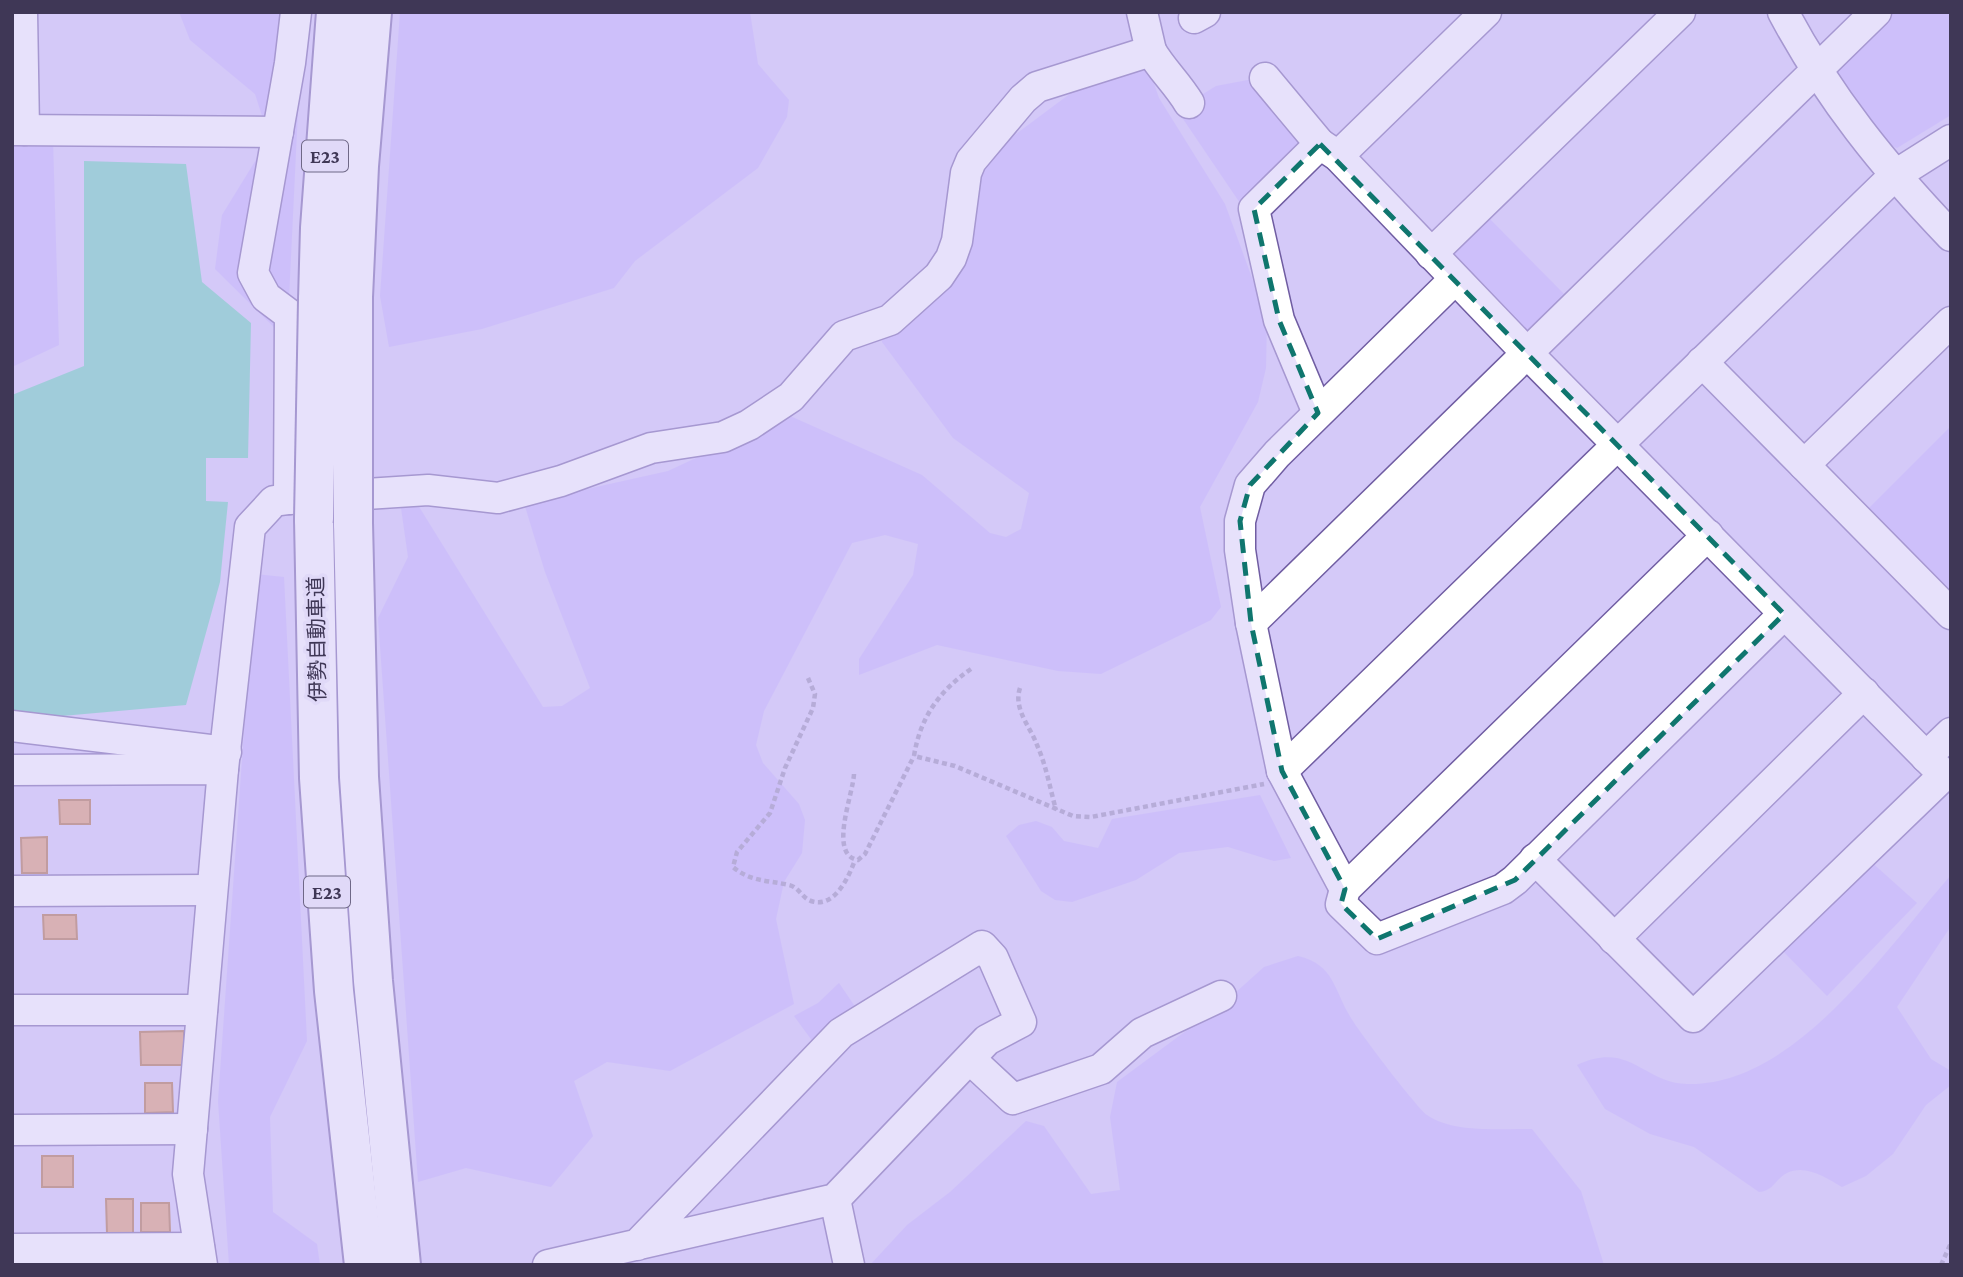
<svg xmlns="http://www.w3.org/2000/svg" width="1963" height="1277" viewBox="0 0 1963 1277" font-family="'Crimson Pro','Noto Sans JP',serif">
	<rect width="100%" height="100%" fill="#d4c9f8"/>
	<!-- green -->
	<g fill="#c6b4fd">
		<path d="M179,12h129l-9,78 -12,250 -72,-71 7,-54 35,-57 8,-33 -10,-31 -65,-54z"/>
		<path d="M400,12h350l8,52 31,36 -2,17 -29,51 -123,93 -21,27 -132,41 -93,18 -9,-51z"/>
		<path d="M1889,12h62v103l-54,33 -18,-8 -46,-62v-13z"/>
		<path d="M1148,66l11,32 66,106 42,115 -1,49 -8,34 -58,105 21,100 -10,13 -110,54 -43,-3 -121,-26 -78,30v-16l54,-84 5,-31 -33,-9 -33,8 -88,168 -8,34 7,18 36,41 6,16 -3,33 -18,29 -8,37 18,85 -124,67 -63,-9 -33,19 19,55 -42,51 -85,-19 -48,14 -40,-564 30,-61 -8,-56 13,-4 130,210 19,-1 28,-18 -45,-116 -21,-69 144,-32 120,-56 134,60 68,58 16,4 15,-8 8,-36 -76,-55 -71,-96v-9l47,-38 44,-115 19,-28 83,-62z"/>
		<path d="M1253,79l51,67 -62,60 -65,-96 39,-24z"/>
		<path d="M12,140h41l6,205 -47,22z"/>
		<path d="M1486,215l81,82 -35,36 -10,-1 -72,-73 2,-12z"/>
		<path d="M1951,426v171l-85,-86z"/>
		<path d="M255,574l29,3 23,464 -37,76 3,95 44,32 3,21h-91l-11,-164z"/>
		<path d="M1260,795l31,63 -17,3 -46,-14 -49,6 -43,27 -64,22 -17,-2 -14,-9 -35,-55 13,-11 17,-4 16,6 12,14 34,7 14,-29z"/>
		<path d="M1869,860l48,43 -90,93 -47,-48z"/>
		<path d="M1951,875v51l-54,81 34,52 20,12v14l-25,20 -33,49 -27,22 -24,11c-16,-9 -36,-23 -55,-14 -12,6 -13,18 -28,19l-65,-45 -44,-13 -45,-25 -28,-44c53,-25 66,18 110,19 107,3 199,-135 264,-209z"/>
		<path d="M1298,956c37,9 35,33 53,62 8,14 66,90 76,97 28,19 74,13 105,14l49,62 23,74h-734l37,-40 43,-33 76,-71 18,5 47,68 29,-4 -10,-73 7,-35 108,-80 39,-35z"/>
		<path d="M839,983l19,28 -42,35 -22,-30 24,-13z"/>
	</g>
	<!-- water -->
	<path fill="#63d1b6" d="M84,161l102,3 16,118 49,41 -3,135h-42v43l22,1 -8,80 -34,123 -124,11 -50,-3v-318l72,-29z"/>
	<!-- building -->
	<g fill="#dd9665" stroke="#aa6736" stroke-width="2">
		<path d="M59,800h31v24h-30z"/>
		<path d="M47,837v36h-25l-1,-35z"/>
		<path d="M43,915h33l1,24h-33z"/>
		<path d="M184,1031v34h-43l-1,-33z"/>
		<path d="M145,1083h27l1,29 -28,1z"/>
		<rect x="42" y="1156" width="31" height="31"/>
		<path d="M106,1199h27v34h-26z"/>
		<path d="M141,1203h28l1,29h-29z"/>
	</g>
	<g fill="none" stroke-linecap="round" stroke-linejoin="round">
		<!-- minor casing -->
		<g stroke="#705da2" stroke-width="33">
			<g id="minor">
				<path d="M22,12l2,118"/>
				<path d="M1783,12c46,86 101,154 168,224"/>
				<path d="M1194,18l11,-6"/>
				<path d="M1151,51c11,19 26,32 38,52"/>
				<path d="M1265,78l55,66"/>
				<path d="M12,130l266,2"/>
				<path d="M1338,156l148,-144"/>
				<path d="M1431,254l249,-242"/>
				<path d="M1951,322l-147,143 147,149"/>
				<path d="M1702,362l102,103"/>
				<path d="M1318,413l-39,-93 -25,-111 66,-65 18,12 188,196 418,423 -251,242 -158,-158"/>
				<path d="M289,499l139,-9 70,8 63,-17 90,-33 72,-11 26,-12 42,-28 53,-61 46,-16 49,-44 12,-18 6,-17 9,-68 5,-12 52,-62 14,-12 114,-36 -9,-39"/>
				<path d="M1708,535l-363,354 -4,15 36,35 126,-50 12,-9 269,-266"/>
				<path d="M1251,623l625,-611"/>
				<path d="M12,726l214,26"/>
				<path d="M1926,757l25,-24"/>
				<path d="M223,769l27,-242 24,-26 15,-2 1,-184 -24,-18 -13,-24 37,-210 6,-51"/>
				<path d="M12,770l211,-1 -35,405 14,91"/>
				<path d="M1282,771l612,-595 57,-36"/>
				<path d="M1345,889l-63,-118 -31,-148 -11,-73v-29l10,-36 27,-31 178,-175"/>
				<path d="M12,891l199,-1"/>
				<path d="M1614,939l250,-246"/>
				<path d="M12,1010h190"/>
				<path d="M970,1059l43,40 88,-30 41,-36 79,-37"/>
				<path d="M12,1130l180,-1"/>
				<path d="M835,1199l14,66"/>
				<path d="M12,1249l187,-1"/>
				<path d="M548,1265l287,-66 152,-159 34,-18 -28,-64 -11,-12 -141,87 -204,212"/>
			</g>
		</g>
		<!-- highway casing -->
		<g stroke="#705da2" stroke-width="42">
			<g id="highway">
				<path d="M353,297l6,-131 13,-154"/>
				<path d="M318,300l2,-72 16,-216"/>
				<path d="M314,519l5,259 15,213 30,274"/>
				<path d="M353,523l6,254 14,204 28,284"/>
			</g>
		</g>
		<!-- path -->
		<g stroke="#9389b1" stroke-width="4.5" stroke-dasharray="5 3.5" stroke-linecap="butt">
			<path d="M971,669c-32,22 -51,49 -57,87l41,10 118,50 18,1 173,-33"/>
			<path d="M808,678l7,16 -2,14 -28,60 -15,45 -33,39 -4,15c18,15 34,13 56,18 10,2 13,13 22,16 24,8 38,-25 44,-41"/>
			<path d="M1020,688c-7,21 10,38 17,57 9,20 13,43 19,65"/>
			<path d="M854,774c-1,21 -26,81 4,86l7,-6 49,-98"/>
			<path d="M1941,1265l10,-22"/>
		</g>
		<!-- minor -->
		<use href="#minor" stroke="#fff" stroke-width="30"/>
		<!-- highway -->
		<use href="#highway" stroke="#fff" stroke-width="38"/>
		<!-- highway-bridge casing -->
		<g stroke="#705da2" stroke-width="42" stroke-linecap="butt">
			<g id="highway-bridge">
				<path d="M314,519l4,-219"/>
				<path d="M353,523v-226"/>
			</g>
		</g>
		<!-- highway-bridge -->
		<use href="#highway-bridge" stroke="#fff" stroke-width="38"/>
	</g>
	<!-- marked area -->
	<path d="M0 0H1963V1277H0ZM1320,144l464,470 -269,266 -138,59 -36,-35 4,-15 -63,-118 -31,-148 -11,-102 10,-36 68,-72 -39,-93 -25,-111z" fill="#d4c9f8" fill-opacity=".55" fill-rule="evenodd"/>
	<path fill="none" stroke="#0f766e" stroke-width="5" stroke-dasharray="14 9" stroke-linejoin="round" d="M1320,144l464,470 -269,266 -138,59 -36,-35 4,-15 -63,-118 -31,-148 -11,-102 10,-36 68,-72 -39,-93 -25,-111z"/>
	<g text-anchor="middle" stroke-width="7" stroke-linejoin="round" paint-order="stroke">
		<!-- shield labels -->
		<g fill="#e0d9f8" stroke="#6f6887" stroke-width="2">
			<rect x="302" y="140.5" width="46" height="31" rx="5"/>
			<rect x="304" y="876.5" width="46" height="31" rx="5"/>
		</g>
		<g font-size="19" font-weight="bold" fill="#3f3756">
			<text x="325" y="163">E23</text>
			<text x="327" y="899">E23</text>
		</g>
		<!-- street labels -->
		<g font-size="21" fill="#3f3756" stroke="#e0d9f8">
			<text transform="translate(317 639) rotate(-91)" y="7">伊勢自動車道</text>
		</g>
	</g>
	<!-- border -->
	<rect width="1963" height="1277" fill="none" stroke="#3f3756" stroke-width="28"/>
</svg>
